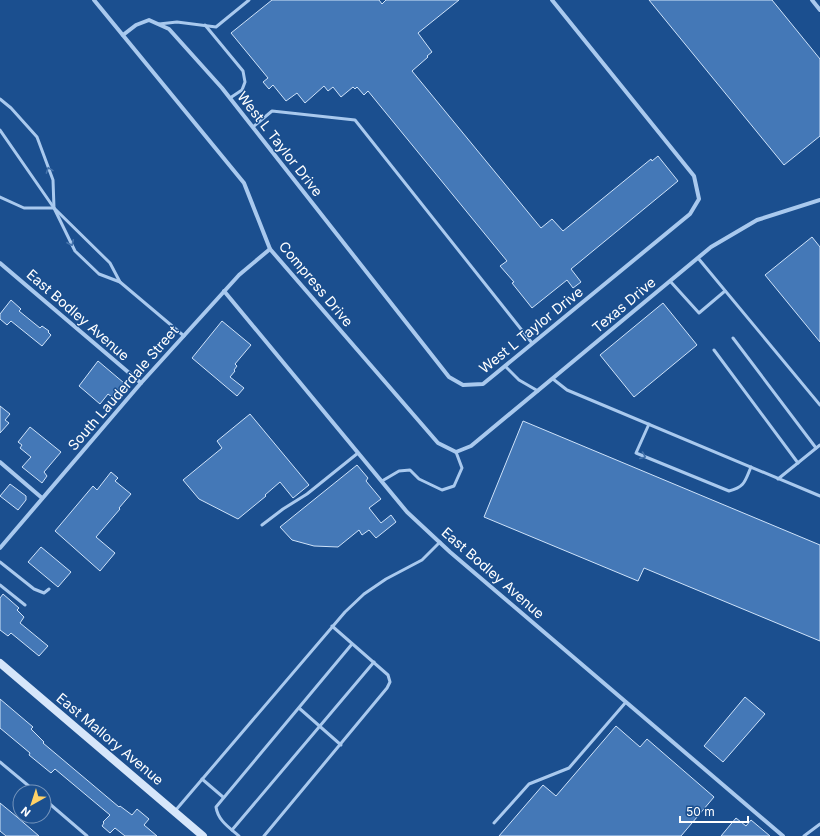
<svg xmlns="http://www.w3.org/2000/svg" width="820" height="836" viewBox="0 0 820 836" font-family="Inter,sans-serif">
	<rect width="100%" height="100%" fill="#1b4f8f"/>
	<!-- building -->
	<g fill="#4478b7" stroke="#cfe3fa">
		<path d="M272,0h107l3,4 4,-4h73l-41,33 14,19 -5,4 1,1 -16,14 129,157 11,-9 11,12 88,-72 1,2 6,-5 20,25 -107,88 10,13 -8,6 -6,-8 -35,28 -20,-25 2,-1 -14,-16 7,-5 -139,-170 -4,4 -7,-8 -2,2 -2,-2 -12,10 -8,-10 -5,4 -4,-5 -19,17 -8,-10 -11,8 -13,-16 -4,4 -6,-7 5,-4 -37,-45z"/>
		<path d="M649,0h123l48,59v77l-36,29z"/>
		<path d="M812,237l8,10v95l-55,-67z"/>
		<path d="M11,300l10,9 -2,2 21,17 2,-2 7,5 -1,1 3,3 -9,11 -31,-25 -4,4 -7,-6v-5z"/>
		<path d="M663,303l34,42 -63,52 -34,-42z"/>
		<path d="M222,321l29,24 -16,19 2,2 -3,4 1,1 -5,6 14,11 -7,8 -45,-38z"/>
		<path d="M98,361l26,22 -12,14 -4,-3 -8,10 -21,-18z"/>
		<path d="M0,406l10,8 -5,6 4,3 -9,10z"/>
		<path d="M250,414l59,71 -16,13 -13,-16 -15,13 1,1 -28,23 -39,-20 -16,-19 39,-32 -5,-7z"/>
		<path d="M523,421l297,124v96l-176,-73 -6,13 -154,-64z"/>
		<path d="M30,427l31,25 -17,20 3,4 -5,7 -20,-16 9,-10 -11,-9 2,-3 -4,-3z"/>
		<path d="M357,465l11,13 -2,3 15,18 -12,9 12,15 10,-8 5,7 -20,16 -7,-8 -7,5 -3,-5 -21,17 -24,-1 -22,-6 -12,-13z"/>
		<path d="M111,472l7,6 -3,3 16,13 -12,14 1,1 -24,28 19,16 -15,18 -45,-40 38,-45 4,4z"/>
		<path d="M10,484l16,12v4l-8,10 -18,-14z"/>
		<path d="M41,547l30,25 -13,15 -30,-25z"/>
		<path d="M3,594l16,14 -2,2 7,7 -4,6 28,23 -9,10 -28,-23 -3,3 -8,-6v-32z"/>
		<path d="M745,697l20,17 -42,48 -19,-16z"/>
		<path d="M0,699l33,28 -2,2 13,13 -1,1 76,64 1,-1 12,9 5,-6 12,10 -5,6 13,11h-32l-10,-8 -5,5 -8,-7 2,-3 -1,-1 7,-7 -55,-46 -4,4 -22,-18 1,-2 -30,-25z"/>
		<path d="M616,726l24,21 7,-8 67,58 -33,39h-182l44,-51 13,11z"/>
		<path d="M0,803l17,14 22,19h-33l-6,-5z"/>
		<path d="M736,818l10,8 5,-6 19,16h-49z"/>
	</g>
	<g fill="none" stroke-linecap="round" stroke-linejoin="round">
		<!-- lane -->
		<g stroke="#a9c9ee" stroke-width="3">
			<path d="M159,24l18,-2 39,5 33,-27"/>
			<path d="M205,25l38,46 2,11 -3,8 -12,8"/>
			<path d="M0,99l11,9 26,29 16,43 1,28 21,43 24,23 21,8 64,54"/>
			<path d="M253,127l19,-16 83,9 177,223"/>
			<path d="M0,130l54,78 56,55 10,19"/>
			<path d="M0,197l24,11h30"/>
			<path d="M698,258l122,147"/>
			<path d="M670,281l29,32 26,-22"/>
			<path d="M733,338l83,110"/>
			<path d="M714,350l84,113"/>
			<path d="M505,366l14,14 19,11"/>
			<path d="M553,379l14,11 253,106"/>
			<path d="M649,424l-13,29 93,38c16,-4 16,-10 22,-24"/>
			<path d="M778,479l42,-34"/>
			<path d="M382,481l17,-10 11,-1 9,9 23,11 12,-4 8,-18 -6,-16"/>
			<path d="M262,525l21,-16 24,-15 51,-41"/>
			<path d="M0,562l34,27 10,4 5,-4"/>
			<path d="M0,585l25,20"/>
			<path d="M299,708l42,37"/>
			<path d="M0,762l36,30"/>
			<path d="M202,779l21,18"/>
			<path d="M44,799l43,37"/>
			<path d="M175,811l170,-199 19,-18 22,-15 36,-19 18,-18"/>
			<path d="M494,823l35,-39 40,-16 57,-66"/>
			<path d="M232,830l142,-168"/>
			<path d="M239,836c-9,-8 -21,-15 -23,-29l136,-163"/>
			<path d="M264,836l123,-148 3,-6 -2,-7 -56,-49"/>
			<path d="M804,836l16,-12"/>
		</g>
		<!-- street -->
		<g stroke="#a9c9ee" stroke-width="4">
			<path d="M94,0l150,183 26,66 168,194 18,9 15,-6 240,-199 46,-27 63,-20"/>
			<path d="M812,0l8,10"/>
			<path d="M123,35l13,-10 13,-5 20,9 53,59 227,289 14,8 20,-1 207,-170 9,-15 -5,-23 -142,-176"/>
			<path d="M0,263l141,120"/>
			<path d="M224,291l183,221 43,40 333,284"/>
			<path d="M0,462l42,36"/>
			<path d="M0,548l141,-165 98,-108 31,-26"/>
		</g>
		<!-- secondary -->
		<path stroke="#d6e6fa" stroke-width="8" d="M0,663l203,173"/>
	</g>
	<!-- one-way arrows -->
	<defs><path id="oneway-chevron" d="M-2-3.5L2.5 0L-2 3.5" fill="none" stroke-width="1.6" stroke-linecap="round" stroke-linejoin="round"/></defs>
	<g stroke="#4674ac">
		<use href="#oneway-chevron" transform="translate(49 170) rotate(-110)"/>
		<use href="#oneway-chevron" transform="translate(71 243) rotate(65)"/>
		<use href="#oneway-chevron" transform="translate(643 456) rotate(22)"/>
	</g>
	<g text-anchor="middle" stroke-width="3" stroke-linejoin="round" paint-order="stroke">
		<!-- street labels -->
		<g font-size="14" fill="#fff" stroke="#1b4f8f">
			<text transform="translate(280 144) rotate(52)" y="5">West L Taylor Drive</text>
			<text transform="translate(316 284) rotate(50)" y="5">Compress Drive</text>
			<text transform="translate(624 305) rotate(-40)" y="5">Texas Drive</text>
			<text transform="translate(78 315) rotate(41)" y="5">East Bodley Avenue</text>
			<text transform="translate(531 330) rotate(-39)" y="5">West L Taylor Drive</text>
			<text transform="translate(123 388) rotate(-49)" y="5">South Lauderdale Street</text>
			<text transform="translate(493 573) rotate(41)" y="5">East Bodley Avenue</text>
			<text transform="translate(110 739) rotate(40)" y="5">East Mallory Avenue</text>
		</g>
	</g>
	<!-- north arrow -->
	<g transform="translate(32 804) rotate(219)"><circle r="19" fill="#1b4f8f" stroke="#7695bc"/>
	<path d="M0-3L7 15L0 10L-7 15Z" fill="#ffd166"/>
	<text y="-6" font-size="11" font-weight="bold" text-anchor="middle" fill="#ffffff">N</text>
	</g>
	<!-- scale -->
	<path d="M680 816v6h68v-6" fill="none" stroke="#ffffff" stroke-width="2"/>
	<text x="686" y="816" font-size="12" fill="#ffffff" stroke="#1b4f8f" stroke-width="3" paint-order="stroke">50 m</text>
</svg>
